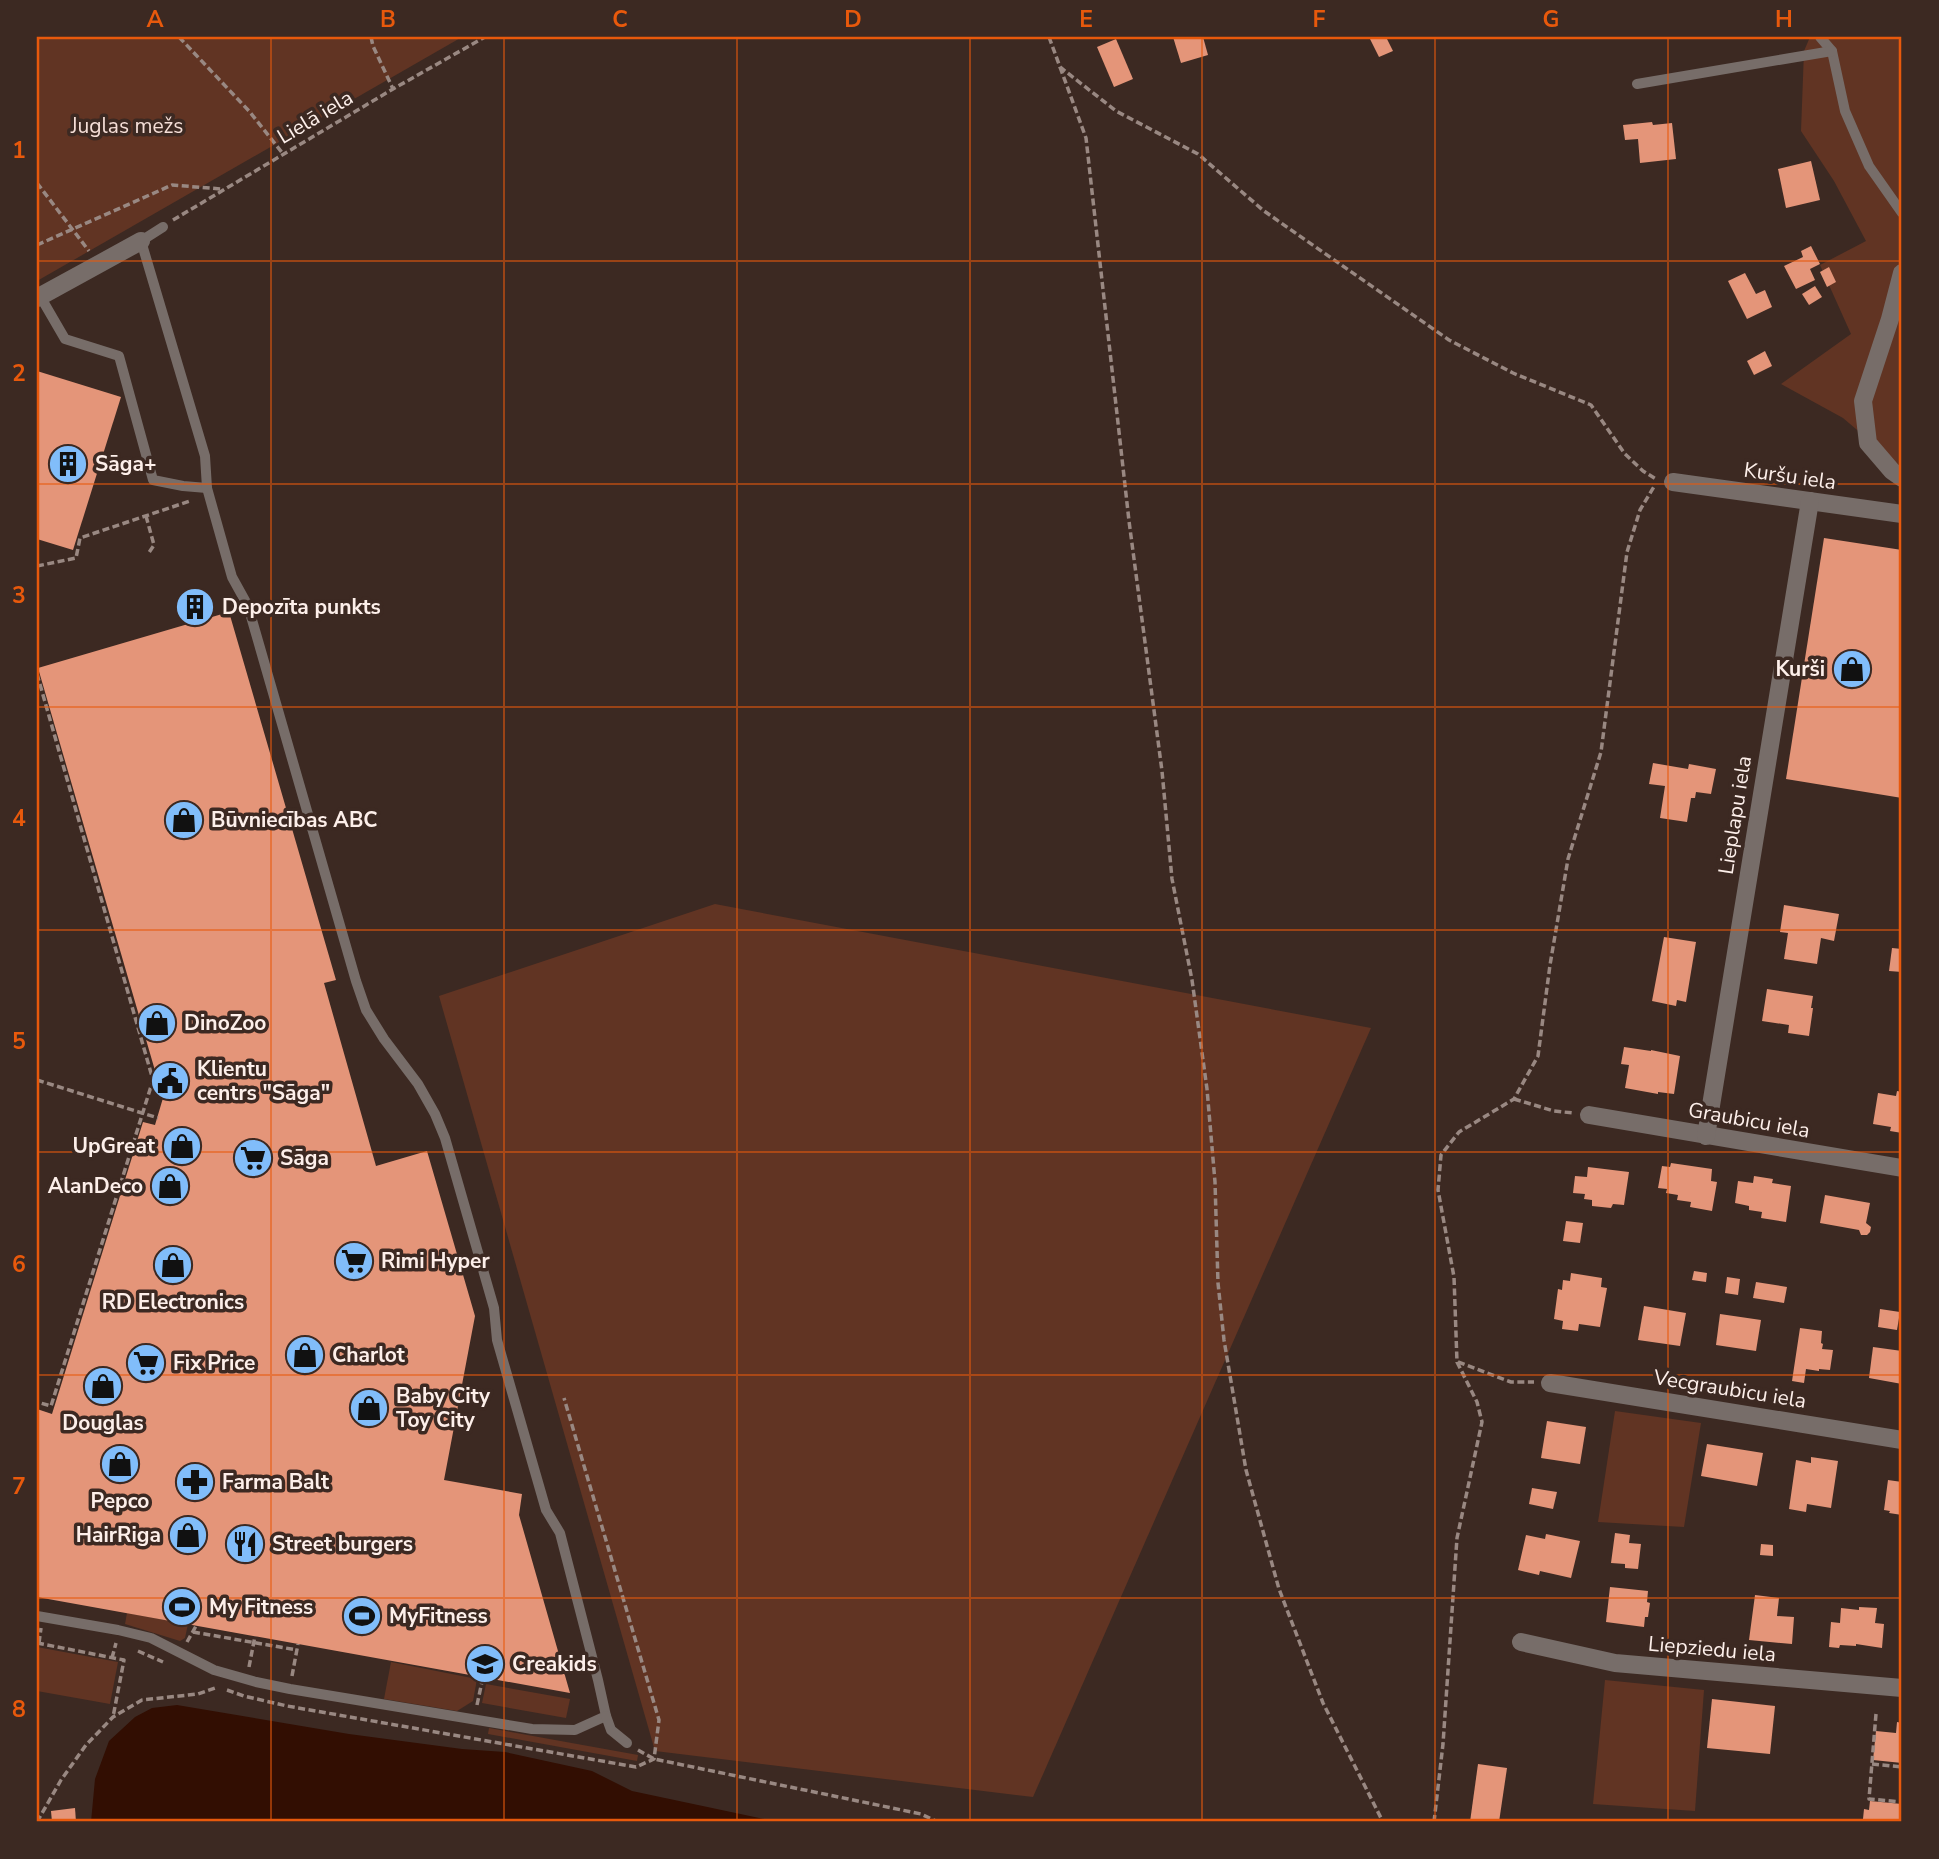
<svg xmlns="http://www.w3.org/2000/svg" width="1939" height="1859" viewBox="0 0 1939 1859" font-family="'Nunito Sans',sans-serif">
	<rect width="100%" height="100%" fill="#3c2922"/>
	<!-- green -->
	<g fill="#613423">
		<path d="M37,37h425l-425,244z"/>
		<path d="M1810,37h92v431l-59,-50 -62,-34 70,-50 -31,-69 46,-24 -32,-60 -33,-50 3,-80z"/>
		<path d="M715,904l656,124 -338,769 -378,-46 -216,-755z"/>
		<path d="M1615,1411l86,12 -17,104 -86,-5z"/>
		<path d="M127,1613l61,11 -3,14 -5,3 -55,-17z"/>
		<path d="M37,1647l81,15 -8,42 -73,-13z"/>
		<path d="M391,1662l86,17 -4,22 -16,10 -73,-12z"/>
		<path d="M1605,1680l99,10 -9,121 -102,-7z"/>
		<path d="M486,1684l84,15 -4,19 -84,-15z"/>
		<path d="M489,1728l149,27 -1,6 -149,-27z"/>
	</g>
	<!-- water -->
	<path fill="#320e02" d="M177,1705l172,29 113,15 43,3 87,19 40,20 146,31h-687l4,-43 14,-38 26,-24 17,-9z"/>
	<!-- building -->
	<g fill="#e49579">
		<path d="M1173,37h30l5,18 -27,8z"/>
		<path d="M1369,37h17l7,14 -14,6z"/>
		<path d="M1116,39l17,40 -19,8 -17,-40z"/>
		<path d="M1652,122l1,3 19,-2 4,36 -36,4 -2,-24 -13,1 -2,-15z"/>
		<path d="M1811,161l9,39 -34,8 -8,-39z"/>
		<path d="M1811,246l9,18 -10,5 5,11 -19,9 -12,-23 19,-9 -2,-6z"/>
		<path d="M1829,267l7,15 -9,5 -7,-15z"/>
		<path d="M1745,273l11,21 9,-4 7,17 -25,12 -19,-38z"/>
		<path d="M1815,286l7,11 -13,8 -7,-11z"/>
		<path d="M1765,351l7,15 -18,9 -7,-14z"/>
		<path d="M37,371l84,26 -48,153 -36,-11z"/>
		<path d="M1824,538l78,12v248l-116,-19z"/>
		<path d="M209,594l5,16 -33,9 -4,-16z"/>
		<path d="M229,612l107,368 -12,3 52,183 51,-15 48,165 -31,164 78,14 -3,21 51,178 -533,-96v-188l15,5 91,-292 12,3 8,-27 -125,-430z"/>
		<path d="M1653,763l35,6 1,-5 27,5 -5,25 -15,-2 -1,6h-4l-4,24 -27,-4 5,-32 -16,-2z"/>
		<path d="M1784,905l55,9 -5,27 -13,-3 -4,26 -33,-5 4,-26 -8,-1z"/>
		<path d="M1664,937l32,5 -10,60 -9,-2 -1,6 -24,-5z"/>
		<path d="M1892,948l10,1v23l-13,-1z"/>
		<path d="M1767,989l46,7 -2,12h2l-4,28 -21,-3 1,-8 -27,-4z"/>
		<path d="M1624,1047l27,4v-1l29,6 -6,38 -16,-2v2l-33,-6 4,-23 -8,-1z"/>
		<path d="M1897,1091l5,1v41l-12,-2 1,-4 -18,-3 5,-31 18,3z"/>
		<path d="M1671,1163l41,6 -1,12 6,1 -5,29 -22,-4 1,-5 -14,-2 1,-5 -12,-2 1,-4 -9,-1 4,-22 8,1z"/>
		<path d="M1588,1167l41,5 -5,33 -11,-1 -2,4 -19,-2v-6l-8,-1 1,-5 -12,-1 2,-17 12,1z"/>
		<path d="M1754,1176l19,3 -1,4 19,3 -5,36 -25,-4 1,-6 -13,-2v-4l-14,-3 3,-22 15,2z"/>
		<path d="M1825,1195l45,8 -4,20 5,4 -1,5 -3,3h-6l-2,-5 -39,-7z"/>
		<path d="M1566,1221l17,2 -3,20 -17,-2z"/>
		<path d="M1694,1271l13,2 -1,9 -14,-2z"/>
		<path d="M1571,1273l31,5 -1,9 6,1 -7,39 -21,-3 -1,7 -16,-2 1,-8 -9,-2 4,-30 4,1 1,-10 7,1z"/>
		<path d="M1727,1277l13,2 -2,16 -13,-2z"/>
		<path d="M1756,1282l31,5 -3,16 -31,-5z"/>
		<path d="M1644,1306l42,7 -6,33 -42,-6z"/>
		<path d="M1880,1309l20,3 -3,18 -19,-3z"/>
		<path d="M1720,1314l41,6 -5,31 -40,-6z"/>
		<path d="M1800,1328l22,3 -1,12 2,1 -1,5 11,1 -3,20 -11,-1v2l-13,-2 -2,14 -12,-2z"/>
		<path d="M1873,1347l29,4v33l-33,-6z"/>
		<path d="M1547,1421l39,6 -6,37 -39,-6z"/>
		<path d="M1707,1444l56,9 -6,33 -56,-10z"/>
		<path d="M1811,1457l27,4 -7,47 -24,-4 -1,8 -17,-3 7,-49 15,3z"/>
		<path d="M1888,1480l14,2v33l-13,-2 1,-2 -6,-1z"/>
		<path d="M1532,1488l25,4 -4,17 -24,-5z"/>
		<path d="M1615,1533l15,2 -1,8 12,1 -3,25 -13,-1v-4l-14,-1z"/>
		<path d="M1546,1534l34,7 -9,37 -31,-7 -1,4 -21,-5 8,-35 19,4z"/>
		<path d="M1761,1544l12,1v11l-13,-1z"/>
		<path d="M1610,1587l38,4 -1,11 3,1 -2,14h-3l-1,10 -38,-5z"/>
		<path d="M1755,1595l24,3 -2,18 17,1 -2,27 -43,-4z"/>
		<path d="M1859,1607l18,1 -2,15 9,1 -2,24 -26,-4v2l-16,-1 -1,3 -10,-1 2,-25 9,1 1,-15 18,2z"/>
		<path d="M1712,1699l63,7 -5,48 -63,-6z"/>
		<path d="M1897,1722l5,1v40l-29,-3 3,-29 20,2z"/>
		<path d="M1478,1764l29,4 -8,54h-29z"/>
		<path d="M1870,1801l32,3v18h-27l-12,-3 1,-10 5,1z"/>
		<path d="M75,1808l1,14h-24l-1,-11z"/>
	</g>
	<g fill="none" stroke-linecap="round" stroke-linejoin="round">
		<!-- path -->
		<g stroke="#998882" stroke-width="3.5" stroke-dasharray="7 3.5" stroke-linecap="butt">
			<path d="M179,37l70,74 35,44"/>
			<path d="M371,37l2,9 20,43"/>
			<path d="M1049,37l11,30 56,44 82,43 66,57 185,129 64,33 78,32 34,49 18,17 13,8"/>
			<path d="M1060,67l26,71 43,383 33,250 10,108 20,101 15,109 8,93 3,101 6,57 22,130 33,119 44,114 60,119"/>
			<path d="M37,183l52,68"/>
			<path d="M173,220l220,-131 92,-52"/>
			<path d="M37,245l135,-60 49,4"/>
			<path d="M146,516l8,29 -6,9"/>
			<path d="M37,566l39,-8 4,-20 110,-37"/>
			<path d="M37,674l116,406 -102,326 -14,-4"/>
			<path d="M37,1080l121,38"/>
			<path d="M1514,1099l40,12 19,2"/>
			<path d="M1458,1362l53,20h23"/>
			<path d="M193,1632l104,18"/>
			<path d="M187,1642l9,-16"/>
			<path d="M37,1643l87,17 -11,57"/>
			<path d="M39,1643l2,-15"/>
			<path d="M138,1651l25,11"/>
			<path d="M112,1658l4,-15"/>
			<path d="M249,1667l6,-31"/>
			<path d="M292,1676l6,-32"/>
			<path d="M227,1690l17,6 43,10 349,61 18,-8 5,-39 -95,-322"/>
			<path d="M477,1705l6,-28"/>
			<path d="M1876,1714l-7,85 33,3"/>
			<path d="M638,1750l16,9 238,49 29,6 17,8"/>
			<path d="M1872,1764l30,3"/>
			<path d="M37,1822l24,-42 25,-35 27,-28 29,-17 56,-6 20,-7"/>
			<path d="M1434,1822l9,-78 14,-206 25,-116 -5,-20 -20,-40 -3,-85 -16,-87 3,-35 18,-23 55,-33 24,-43 12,-91 18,-106 33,-107 26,-200 13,-42 15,-25"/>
		</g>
		<!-- lane -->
		<g stroke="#776d69" stroke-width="10">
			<path d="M1820,37l12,14 13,60 24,55 33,47"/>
			<path d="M1637,84l195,-33"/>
			<path d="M40,296l25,43 54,17 34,124 30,6 24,2"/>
			<path d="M37,1616l81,14 33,8 63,32 42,12 34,7 242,40 43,1 31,-14 -8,-36 -38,-147 -14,-23 -49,-170 -3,-32 -49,-170 -10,-24 -17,-30 -34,-45 -18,-29 -10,-29 -108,-375 -16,-29 -25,-89 -2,-32 -64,-215 22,-14"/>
			<path d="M606,1716l5,14 16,13"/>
		</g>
		<!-- street -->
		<g stroke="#776d69" stroke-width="18">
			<path d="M1902,273l-12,46 -27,82 5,42 24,28 10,7"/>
			<path d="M37,298l104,-57"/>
			<path d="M1673,482l229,32"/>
			<path d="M1589,1115l313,53"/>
			<path d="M1706,1136l104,-635"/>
			<path d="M1550,1383l352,57"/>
			<path d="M1521,1642l94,21 287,25"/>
		</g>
	</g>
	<!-- grid -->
	<path fill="none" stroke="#e8590c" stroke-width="2" stroke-opacity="0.55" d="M271,37v1785M504,37v1785M737,37v1785M970,37v1785M1202,37v1785M1435,37v1785M1668,37v1785M37,261h1865M37,484h1865M37,707h1865M37,930h1865M37,1152h1865M37,1375h1865M37,1598h1865"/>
	<!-- icons -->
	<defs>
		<g id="building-disc" transform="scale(2.0125)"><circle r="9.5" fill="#81bdfa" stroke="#3c2922"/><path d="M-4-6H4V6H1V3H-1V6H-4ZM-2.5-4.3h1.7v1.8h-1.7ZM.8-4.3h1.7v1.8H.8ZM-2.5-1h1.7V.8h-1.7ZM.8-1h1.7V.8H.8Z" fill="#111"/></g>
		<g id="shop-disc" transform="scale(2.0125)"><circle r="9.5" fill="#81bdfa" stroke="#3c2922"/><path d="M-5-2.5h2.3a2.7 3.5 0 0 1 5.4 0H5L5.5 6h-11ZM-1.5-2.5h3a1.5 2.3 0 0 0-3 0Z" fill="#111"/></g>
		<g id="civic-disc" transform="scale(2.0125)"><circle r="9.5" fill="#81bdfa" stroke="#3c2922"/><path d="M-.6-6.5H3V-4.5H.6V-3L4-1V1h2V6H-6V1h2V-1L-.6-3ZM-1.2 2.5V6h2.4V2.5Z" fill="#111"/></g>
		<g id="supermarket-disc" transform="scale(2.0125)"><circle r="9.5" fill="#81bdfa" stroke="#3c2922"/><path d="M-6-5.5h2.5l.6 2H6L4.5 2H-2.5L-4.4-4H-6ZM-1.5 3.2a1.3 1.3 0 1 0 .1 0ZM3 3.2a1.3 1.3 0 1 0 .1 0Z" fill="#111"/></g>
		<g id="pharmacy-disc" transform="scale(2.0125)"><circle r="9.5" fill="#81bdfa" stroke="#3c2922"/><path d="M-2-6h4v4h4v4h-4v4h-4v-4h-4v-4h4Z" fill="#111"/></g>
		<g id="restaurant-disc" transform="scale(2.0125)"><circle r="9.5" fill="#81bdfa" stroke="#3c2922"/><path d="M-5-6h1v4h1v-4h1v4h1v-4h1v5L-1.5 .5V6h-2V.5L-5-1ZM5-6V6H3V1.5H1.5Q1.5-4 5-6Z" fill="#111"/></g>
		<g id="stadium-disc" transform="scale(2.0125)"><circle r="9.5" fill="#81bdfa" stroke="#3c2922"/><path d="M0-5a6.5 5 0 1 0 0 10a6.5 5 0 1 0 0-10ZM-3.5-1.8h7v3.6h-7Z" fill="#111"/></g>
		<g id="school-disc" transform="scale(2.0125)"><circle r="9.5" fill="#81bdfa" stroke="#3c2922"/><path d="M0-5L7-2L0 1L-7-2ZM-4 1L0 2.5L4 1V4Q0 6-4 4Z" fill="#111"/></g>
	</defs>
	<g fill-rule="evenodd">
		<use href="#building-disc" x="68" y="464"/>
		<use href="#building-disc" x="195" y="607"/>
		<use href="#shop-disc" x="1852" y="669"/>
		<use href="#shop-disc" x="184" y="820"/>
		<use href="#shop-disc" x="157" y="1023"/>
		<use href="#civic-disc" x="170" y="1081"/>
		<use href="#shop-disc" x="182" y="1146"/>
		<use href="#supermarket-disc" x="253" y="1158"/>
		<use href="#shop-disc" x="170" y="1186"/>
		<use href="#supermarket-disc" x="354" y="1261"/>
		<use href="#shop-disc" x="173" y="1265"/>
		<use href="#shop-disc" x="305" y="1355"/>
		<use href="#supermarket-disc" x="146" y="1363"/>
		<use href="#shop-disc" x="103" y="1386"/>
		<use href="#shop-disc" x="369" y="1408"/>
		<use href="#shop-disc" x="120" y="1464"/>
		<use href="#pharmacy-disc" x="195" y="1482"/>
		<use href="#shop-disc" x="188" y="1535"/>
		<use href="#restaurant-disc" x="245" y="1544"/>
		<use href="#stadium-disc" x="182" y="1607"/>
		<use href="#stadium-disc" x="362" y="1616"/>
		<use href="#school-disc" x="485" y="1664"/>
	</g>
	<g text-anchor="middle" stroke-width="7" stroke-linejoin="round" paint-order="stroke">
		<!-- street labels -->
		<g font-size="21" fill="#fdefea" stroke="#3c2922">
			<text transform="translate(315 117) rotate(-31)" y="7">Lielā iela</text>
			<text transform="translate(1790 476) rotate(8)" y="7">Kuršu iela</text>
			<text transform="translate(1735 815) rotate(-81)" y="7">Lieplapu iela</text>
			<text transform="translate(1749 1120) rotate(10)" y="7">Graubicu iela</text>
			<text transform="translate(1730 1389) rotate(9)" y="7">Vecgraubicu iela</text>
			<text transform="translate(1712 1649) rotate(5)" y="7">Liepziedu iela</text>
		</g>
		<!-- park labels -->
		<g font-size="21" fill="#f5ded7" stroke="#3c2922">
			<text x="127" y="133">Juglas mežs</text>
		</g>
		<!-- poi labels -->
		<g font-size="21" font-weight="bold" fill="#fdefea" stroke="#3c2922" text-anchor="start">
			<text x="95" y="471">Sāga+</text>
			<text x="222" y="614">Depozīta punkts</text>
			<text x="1825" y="676" text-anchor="end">Kurši</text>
			<text x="211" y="827">Būvniecības ABC</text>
			<text x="184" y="1030">DinoZoo</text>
			<text x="197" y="1076">Klientu<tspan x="197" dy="24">centrs "Sāga"</tspan></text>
			<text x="155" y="1153" text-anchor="end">UpGreat</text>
			<text x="280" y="1165">Sāga</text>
			<text x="143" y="1193" text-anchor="end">AlanDeco</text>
			<text x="381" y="1268">Rimi Hyper</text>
			<text x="173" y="1309" text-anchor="middle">RD Electronics</text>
			<text x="332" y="1362">Charlot</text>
			<text x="173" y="1370">Fix Price</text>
			<text x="396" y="1403">Baby City<tspan x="396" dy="24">Toy City</tspan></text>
			<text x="103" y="1430" text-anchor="middle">Douglas</text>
			<text x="222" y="1489">Farma Balt</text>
			<text x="120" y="1508" text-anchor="middle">Pepco</text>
			<text x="161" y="1542" text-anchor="end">HairRiga</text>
			<text x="272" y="1551">Street burgers</text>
			<text x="209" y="1614">My Fitness</text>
			<text x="389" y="1623">MyFitness</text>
			<text x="512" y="1671">Creakids</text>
		</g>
	</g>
	<!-- border -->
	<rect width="1939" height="1859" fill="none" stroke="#3c2922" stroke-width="77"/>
	<rect x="38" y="38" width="1862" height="1782" fill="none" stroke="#e8590c" stroke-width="2.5"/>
	<g font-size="23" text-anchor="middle" font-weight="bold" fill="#e8590c">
		<text x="155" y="27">A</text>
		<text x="388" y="27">B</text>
		<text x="620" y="27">C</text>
		<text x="853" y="27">D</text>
		<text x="1086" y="27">E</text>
		<text x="1319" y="27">F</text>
		<text x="1551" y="27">G</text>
		<text x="1784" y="27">H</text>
		<text x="19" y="158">1</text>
		<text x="19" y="381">2</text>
		<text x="19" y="603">3</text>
		<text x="19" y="826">4</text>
		<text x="19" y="1049">5</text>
		<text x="19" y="1272">6</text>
		<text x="19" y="1494">7</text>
		<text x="19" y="1717">8</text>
	</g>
</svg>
